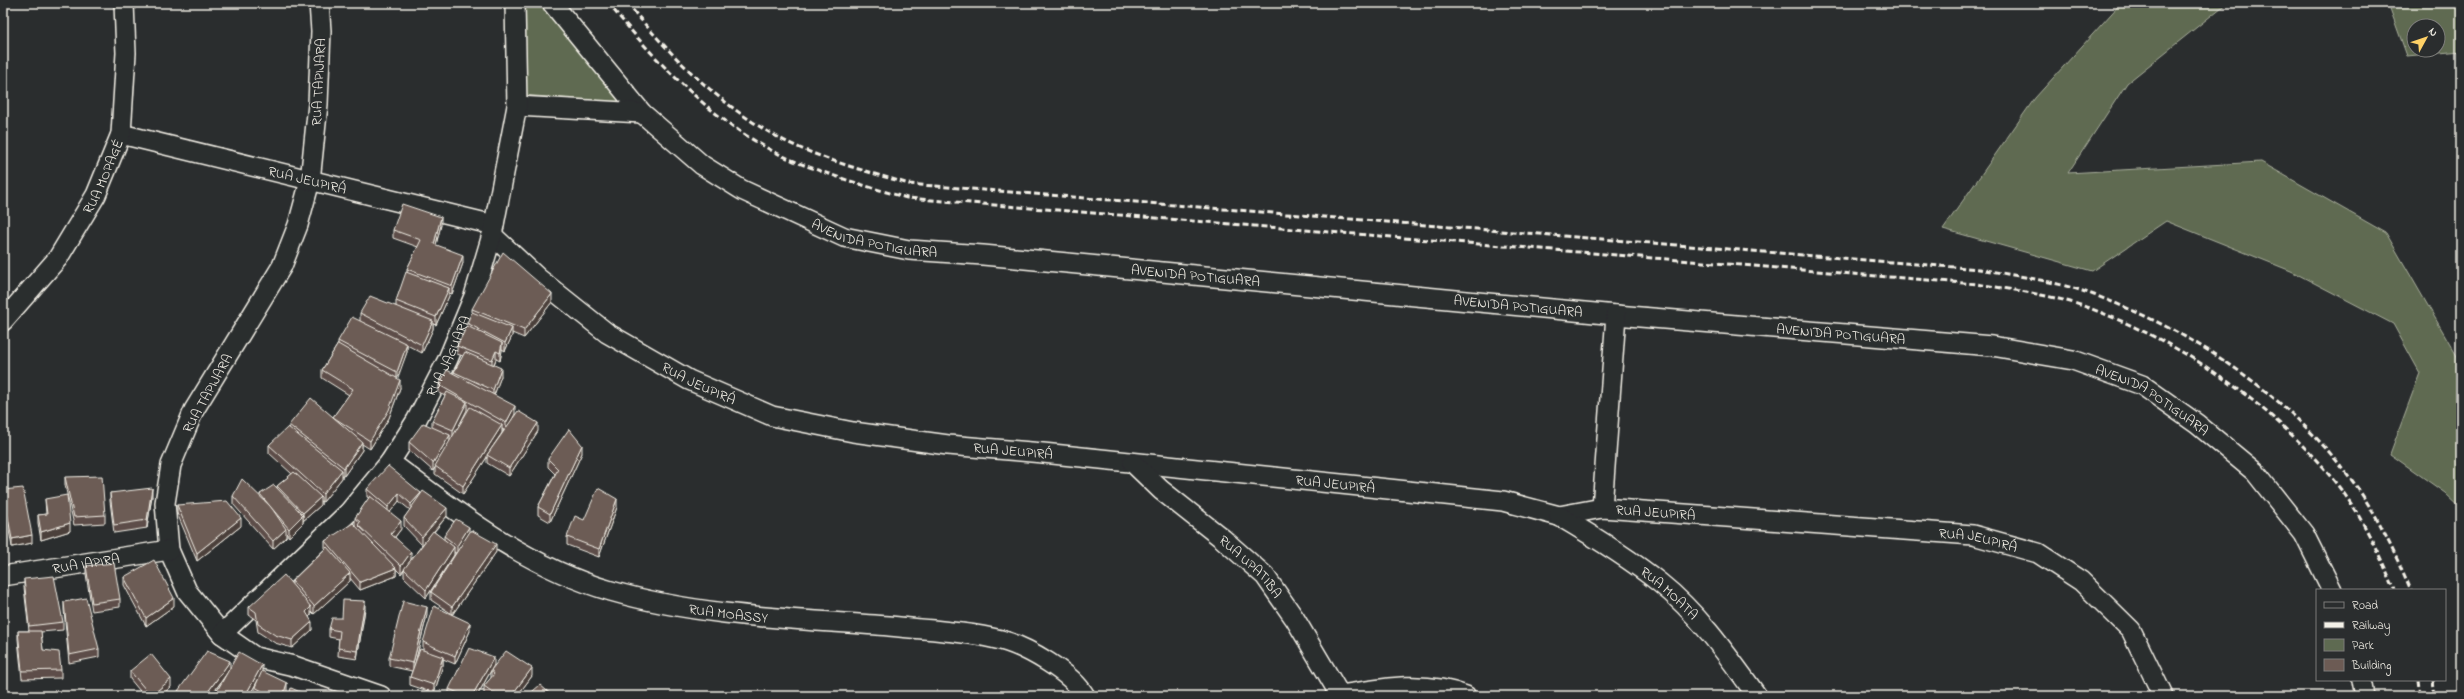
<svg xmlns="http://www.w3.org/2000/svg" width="2464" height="699" viewBox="0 0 2464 699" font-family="'Indie Flower',sans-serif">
	<rect width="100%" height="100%" fill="#2a2d2e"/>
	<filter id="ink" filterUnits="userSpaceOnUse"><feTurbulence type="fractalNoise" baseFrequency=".025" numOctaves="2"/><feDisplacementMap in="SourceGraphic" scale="8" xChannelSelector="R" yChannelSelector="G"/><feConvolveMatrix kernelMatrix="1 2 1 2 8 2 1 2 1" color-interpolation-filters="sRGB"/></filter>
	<g filter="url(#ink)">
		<!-- green -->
		<g fill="#5e6a51" stroke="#a9ae9c" fill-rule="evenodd">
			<path d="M521,3h20l82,100 -100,-8z"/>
			<path d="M2121,3h106l-100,80 -59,90 193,-11 125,71 75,130v145l-16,-15 -55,-39 30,-81 -27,-49 -102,-53 -125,-50 -74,50 -149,-42 92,-131z"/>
			<path d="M2388,3h73v48l-54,5zM2414,26h24v24h-24z"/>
		</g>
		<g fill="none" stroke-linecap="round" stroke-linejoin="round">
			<!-- minor casing -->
			<g stroke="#f4f1e8" stroke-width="22">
				<g id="minor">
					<path d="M319,3l2,28 -3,73 -8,77 -12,44 -16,41 -88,144 -23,55 -6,38 4,47 18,41 35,43 33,23 39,9 87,30"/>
					<path id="s1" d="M552,3l90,110 60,52 40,25 102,47 65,13 74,5 633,60 376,31 81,14 69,25 55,39 58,48 49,62 28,56"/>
					<path d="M517,106l125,7"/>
					<path id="s2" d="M121,134l373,91"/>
					<path id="s3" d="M492,235l46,43 69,55 82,47 83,36 81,16 95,13 95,8 460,48 56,15 43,-8 371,27 65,18 43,28 50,49 32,66"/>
					<path id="s4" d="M3,321l55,-63 38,-63 25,-61 5,-81 -2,-50"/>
					<path id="s5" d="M390,462c69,52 137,105 221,129 90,26 185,28 278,35 37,4 76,5 112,14 26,7 71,33 84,56"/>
					<path id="s6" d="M1133,463l28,27 62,49 42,37 30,43 45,76"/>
					<path d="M1602,508l14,-193"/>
					<path id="s7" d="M1559,516c34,20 70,42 101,67 39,31 68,73 97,113"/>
					<path id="s8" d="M3,576l166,-26"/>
					<path id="s9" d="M222,634l127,-122 41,-50 26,-41 32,-62 26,-63 18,-61 25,-129 -2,-103"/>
					<path d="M2361,680l3,16"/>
					<path d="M1335,696c43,-7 89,-17 131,0"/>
				</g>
			</g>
			<!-- minor -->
			<use href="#minor" stroke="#2a2d2e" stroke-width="19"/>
			<!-- rail -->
			<g stroke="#f4f1e8" stroke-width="3" stroke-dasharray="6 3" stroke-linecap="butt">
				<path d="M608,3c50,61 112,127 186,158 37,15 75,26 113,37l1070,86c37,6 76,11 112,24 97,36 186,98 250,179 24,30 40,68 56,103"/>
				<path d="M627,3c45,55 106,116 173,145 35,15 72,25 109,36l1070,85c38,7 78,12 115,26 99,36 193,99 257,184 25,33 43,73 60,111"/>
				<path d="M2418,680l2,16"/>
				<path d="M2433,680l2,16"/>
			</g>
		</g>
		<!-- wall -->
		<g fill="#5d4e48" stroke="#f4f1e8" fill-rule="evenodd">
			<path d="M441,225l-5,20 27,18 -11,31 -3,-1v3l-13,29 -3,-1v5l-11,24 -15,-8v7l-10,26 3,10 -11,30 -19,31 -8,-5v6l-18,26 -2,-1v3l-19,24 -2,-1v4l-18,16v-1v3l-14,14 -3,-4v4l-13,12 -40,-45v-8l27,1v-3l17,-6v-2l15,-12 -23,-21v-8l20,-16v-4l44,-8 16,-22 -27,-17v-8l16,-26v-3l22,-20v-8l36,-7v-5l11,-29v-3l11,-22 -25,-9v-8z"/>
			<path d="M552,302l-28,36 -12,-5v3l-7,15 -3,-2 -2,12 -4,-2 -2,6 7,11 -7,19 21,19 23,17 -29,45 -22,-13v-6l-24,37 -28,-20v-7l-2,4 -24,-21v-8l23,-15v-6l13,-25 -6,-3v-8l15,-12v-1l9,-16 -6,-2v-8l10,-20v-3l5,-11v-3zM502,429l2,1 -6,9 4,-6z"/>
			<path d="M582,453l-32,69 -12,-7v-8l17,-33 -7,-7v-8z"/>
			<path d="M65,477l40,38v8l-31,2 -9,-40z"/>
			<path d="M367,489l54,6 26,21 -13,16 10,8v-4l25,-2 27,18 -44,63 18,16 -15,33 -12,-5v6l-9,28 -24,-8v-8l2,-6 -23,-5v-8l38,-43 -11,44 7,-9v-8l29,-28 -21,-14v-8l25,-39 -2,-1v3l-28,43 -22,-21v-8l1,-1 -4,6 -5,-5v7l-36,14 -10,-12v3l-36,33 -3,-3v4l-2,2 3,13 -20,18 -17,-5 -17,-11 -2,-12 -7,-5v-8l43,-23v-3l33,-32v-8l30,-15v-8l14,-20 -2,-1zM399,501l11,9 -6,8v8l18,19 -11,15 -16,-23 6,-8 -11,-17z"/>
			<path d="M3,490l29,53 -20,4 -9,-49z"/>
			<path d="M110,493l42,3 -5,32 -33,5 -4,-32z"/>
			<path d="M45,499l25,32 -29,9 -3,-17v-8l8,-1z"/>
			<path d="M177,505l64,21 -44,35 -20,-48z"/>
			<path d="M617,507l-18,50 -32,-12v-8l17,-17z"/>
			<path d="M86,566l34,33v8l-28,4 -6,-37z"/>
			<path d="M124,577l50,29 -28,20 -22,-41z"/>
			<path d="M24,579l39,43v8l-22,2 2,18 18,20v8l-39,1 -4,-40v-8h11l-5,-44z"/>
			<path d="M64,602l35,47v8l-30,6 -5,-53z"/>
			<path d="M365,609l-8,50 -19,-3 1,-17 -10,-2v-8l13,-11z"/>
			<path d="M494,665l-2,3 40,8 -15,20h-30l-3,-2v-8l7,-8v-7l-14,25h-28v-7z"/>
			<path d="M230,668l32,5 -13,23h-35l12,-21 -15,21h-33v-5z"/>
			<path d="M130,671l41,16 -11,9h-16l-14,-17z"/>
			<path d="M255,687l32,4 -1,5h-29l-2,-1z"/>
		</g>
		<!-- shaded-wall -->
		<g fill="#4c403b" stroke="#f4f1e8">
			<path d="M441,217v8l-7,27v-8z"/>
			<path d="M463,255v8l-11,31v-8z"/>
			<path d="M449,288v8l-13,29v-8z"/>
			<path d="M552,294v8l-28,36v-8z"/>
			<path d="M433,321v8l-11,24v-8z"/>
			<path d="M512,328v8l-7,15v-8z"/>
			<path d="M502,343v8l-2,10v-8z"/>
			<path d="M407,344v8l-10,28v-8z"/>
			<path d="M496,351v8l-4,9v-8z"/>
			<path d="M501,368v8l-8,22v-8z"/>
			<path d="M400,380v8l-11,30 -19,31v-8z"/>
			<path d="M467,402v8l-14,28v-8z"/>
			<path d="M515,406v8l-9,17v-8z"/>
			<path d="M538,423v8l-29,45v-8z"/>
			<path d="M502,425v8l-15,22v2l-24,37v-8z"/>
			<path d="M450,435v8l-17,28v-8z"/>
			<path d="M362,442v8l-18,26v-8z"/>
			<path d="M582,445v8l-32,69v-8z"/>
			<path d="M342,470v8l-19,24v-8z"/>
			<path d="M152,488v8l-5,32v-8z"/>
			<path d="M399,493v8l-11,14v-8z"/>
			<path d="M421,493v8l-10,11v-8z"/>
			<path d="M321,497v8l-18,16v-8z"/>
			<path d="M617,499v8l-18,50v-8z"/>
			<path d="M447,508v8l-25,29v-8z"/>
			<path d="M303,515v8l-14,14v-8z"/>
			<path d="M241,518v8l-44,35v-8z"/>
			<path d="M401,521v8l-10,13v-8z"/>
			<path d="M70,523v8l-29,9v-8z"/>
			<path d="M469,527v8l-12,19v-8z"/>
			<path d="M286,529v8l-13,12v-8z"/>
			<path d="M32,535v8l-20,4v-8z"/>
			<path d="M496,544v8l-44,63v-8z"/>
			<path d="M454,547v8l-28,43v-8z"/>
			<path d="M411,552v8l-10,14v-8z"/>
			<path d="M396,568v8l-36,14v-8z"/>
			<path d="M350,573v8l-36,33v-8z"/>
			<path d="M174,598v8l-28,20v-8z"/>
			<path d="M365,601v8l-8,50v-8z"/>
			<path d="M311,607v8l-5,5v-8z"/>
			<path d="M427,607v8l-14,56v-8z"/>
			<path d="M312,622v8l-20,18v-8z"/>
			<path d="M470,623v8l-15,33v-8z"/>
			<path d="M443,657v8l-9,28v-8z"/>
			<path d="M494,657v8l-17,31h-5z"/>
			<path d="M230,661v8l-19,27h-6z"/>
			<path d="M262,665v8l-13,23h-4z"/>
			<path d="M532,668v8l-15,20h-6z"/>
			<path d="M171,679v8l-11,9h-9z"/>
			<path d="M287,683v8l-1,5h-3z"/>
		</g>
		<!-- building -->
		<g fill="#6c5b54" stroke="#f4f1e8">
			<path d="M402,204l39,13 -7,27 29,11 -11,31 -45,-17 14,-29 -28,-10z"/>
			<path d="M503,252l49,42 -28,36 -52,-21z"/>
			<path d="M406,272l43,16 -13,29 -40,-16z"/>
			<path d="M370,296l63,25 -11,24 -62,-32z"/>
			<path d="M472,312l40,16 -7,15 -38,-20z"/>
			<path d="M352,317l55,27 -10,28 -59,-31z"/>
			<path d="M467,326l35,17 -2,10 -4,-2 -4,9 -35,-14z"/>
			<path d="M338,344l62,36 -11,30 -19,31 -37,-24 20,-28 -31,-19z"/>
			<path d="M465,352l36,16 -8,22 -39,-18z"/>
			<path d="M447,370l68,36 -9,17 -67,-38z"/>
			<path d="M447,392l20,10 -14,28 -21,-9z"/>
			<path d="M311,398l51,44 -18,26 -55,-43z"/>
			<path d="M470,407l32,18 -39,61 -28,-20z"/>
			<path d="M518,411l20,12 -29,45 -22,-13z"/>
			<path d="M423,423l27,12 -17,28 -24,-21z"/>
			<path d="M288,427l54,43 -19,24 -54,-49z"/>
			<path d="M569,429l13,16 -32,69 -12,-7 20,-38 -10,-10z"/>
			<path d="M388,466l33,27 -10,11 -12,-11 -11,14 -21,-18z"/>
			<path d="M294,472l27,25 -18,16 -26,-27z"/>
			<path d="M102,476l3,39 -31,2 -9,-40z"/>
			<path d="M242,479l29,28 15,22 -13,12 -40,-45z"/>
			<path d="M274,485l29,30 -14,14 -29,-35z"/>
			<path d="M23,488l9,47 -20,4 -9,-49z"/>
			<path d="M152,488l-5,32 -33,5 -4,-32z"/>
			<path d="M598,488l19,11 -18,50 -32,-12 8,-21 9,4z"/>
			<path d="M423,491l24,17 -25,29 -18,-19z"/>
			<path d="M67,495l3,28 -29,9 -3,-17 9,-1 -2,-15z"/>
			<path d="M370,496l31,25 -10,13 20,18 -10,14 -43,-41 2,-3 -5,-4z"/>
			<path d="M227,501l14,17 -44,35 -20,-48z"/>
			<path d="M456,519l13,8 -12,19 -13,-10z"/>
			<path d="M353,523l43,45 -36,14 -35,-41z"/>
			<path d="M471,530l25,14 -44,63 -21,-15z"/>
			<path d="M433,531l21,16 -28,43 -22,-21z"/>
			<path d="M327,547l23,26 -36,33 -22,-25z"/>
			<path d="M154,560l20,38 -28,20 -22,-41z"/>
			<path d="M114,563l6,36 -28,4 -6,-37z"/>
			<path d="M284,575l27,32 -5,5 6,10 -20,18 -17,-5 -17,-11 -2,-12 -7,-5z"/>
			<path d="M54,576l9,46 -34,4 -5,-47z"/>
			<path d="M86,598l13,51 -30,6 -5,-53z"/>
			<path d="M343,600l22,1 -8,50 -19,-3 2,-17 -11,-2 3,-11h10z"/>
			<path d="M403,601l24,6 -14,56 -24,-5z"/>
			<path d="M434,606l36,17 -15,33 -32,-14z"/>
			<path d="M18,631h23l2,19 16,2 2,18 -39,1z"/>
			<path d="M469,648l25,9 -22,39h-7l-16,-7z"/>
			<path d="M420,649l23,8 -9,28 -24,-8z"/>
			<path d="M207,651l23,10 -25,35h-19l-8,-5z"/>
			<path d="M506,651l26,17 -21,28h-13l-14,-10 10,-12 -3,-4z"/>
			<path d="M239,652l23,13 -17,31h-31z"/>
			<path d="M151,654l20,25 -20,17 -21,-25z"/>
			<path d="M262,671l25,12 -4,13h-24l3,-5 -7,-4z"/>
			<path d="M540,685l13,11h-26z"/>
			<path d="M291,688l14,6 -1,2h-15z"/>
		</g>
	</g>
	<g text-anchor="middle" stroke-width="3" stroke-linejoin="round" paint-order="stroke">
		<!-- street labels -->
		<g font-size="14" fill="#f4f1e8" stroke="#2a2d2e">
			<text transform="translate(318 82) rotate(-87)" y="5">RUA TAPIJARA</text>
			<text dy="5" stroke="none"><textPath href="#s4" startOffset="177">RUA MOPAGÉ</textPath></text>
			<text dy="5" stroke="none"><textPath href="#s2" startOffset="192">RUA JEUPIRÁ</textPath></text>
			<text dy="5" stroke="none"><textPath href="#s1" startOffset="411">AVENIDA POTIGUARA</textPath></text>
			<text dy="5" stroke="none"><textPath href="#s1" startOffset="735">AVENIDA POTIGUARA</textPath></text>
			<text dy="5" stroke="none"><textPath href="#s1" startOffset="1059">AVENIDA POTIGUARA</textPath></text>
			<text dy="5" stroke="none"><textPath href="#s1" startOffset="1383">AVENIDA POTIGUARA</textPath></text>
			<text dy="5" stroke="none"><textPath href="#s9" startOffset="362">RUA JAGUARA</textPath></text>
			<text dy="5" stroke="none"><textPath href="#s3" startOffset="256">RUA JEUPIRÁ</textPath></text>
			<text transform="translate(207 393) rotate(-61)" y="5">RUA TAPIJARA</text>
			<text dy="5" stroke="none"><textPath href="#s1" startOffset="1706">AVENIDA POTIGUARA</textPath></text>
			<text dy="5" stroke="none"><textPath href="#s3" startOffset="580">RUA JEUPIRÁ</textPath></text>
			<text dy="5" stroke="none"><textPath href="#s3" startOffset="904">RUA JEUPIRÁ</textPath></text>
			<text dy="5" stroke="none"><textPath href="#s3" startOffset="1228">RUA JEUPIRÁ</textPath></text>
			<text dy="5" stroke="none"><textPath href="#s3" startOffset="1552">RUA JEUPIRÁ</textPath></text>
			<text dy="5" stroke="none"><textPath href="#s8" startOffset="84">RUA IAPIRA</textPath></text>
			<text dy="5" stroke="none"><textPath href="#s6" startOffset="157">RUA UPATIBA</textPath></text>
			<text dy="5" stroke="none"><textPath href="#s7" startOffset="135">RUA MOATA</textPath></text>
			<text dy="5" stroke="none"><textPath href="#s5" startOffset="377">RUA MOASSY</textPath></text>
		</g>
	</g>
	<!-- margin -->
	<rect width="2464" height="699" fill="none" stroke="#2a2d2e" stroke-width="16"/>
	<rect x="8" y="8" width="2448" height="683" fill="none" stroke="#f4f1e8" stroke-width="1.5" filter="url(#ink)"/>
	<!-- legend -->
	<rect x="2316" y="589" width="130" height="92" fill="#2a2d2e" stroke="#7b7b78"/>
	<rect x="2324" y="602" width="20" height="6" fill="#2a2d2e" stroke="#7b7b78"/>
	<text x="2352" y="609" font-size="12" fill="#f4f1e8">Road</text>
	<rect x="2324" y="622" width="20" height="6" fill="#f4f1e8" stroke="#7b7b78"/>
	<text x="2352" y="629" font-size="12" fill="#f4f1e8">Railway</text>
	<rect x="2324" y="639" width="20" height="12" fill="#5e6a51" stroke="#7b7b78"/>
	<text x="2352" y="649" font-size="12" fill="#f4f1e8">Park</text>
	<rect x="2324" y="659" width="20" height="12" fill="#6c5b54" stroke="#7b7b78"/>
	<text x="2352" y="669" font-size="12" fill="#f4f1e8">Building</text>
	<!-- north arrow -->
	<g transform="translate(2426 38) rotate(50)"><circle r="19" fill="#2a2d2e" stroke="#7b7b78"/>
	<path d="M0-3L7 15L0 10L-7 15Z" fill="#ffd166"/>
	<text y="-6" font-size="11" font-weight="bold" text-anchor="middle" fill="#f4f1e8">N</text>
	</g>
</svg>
